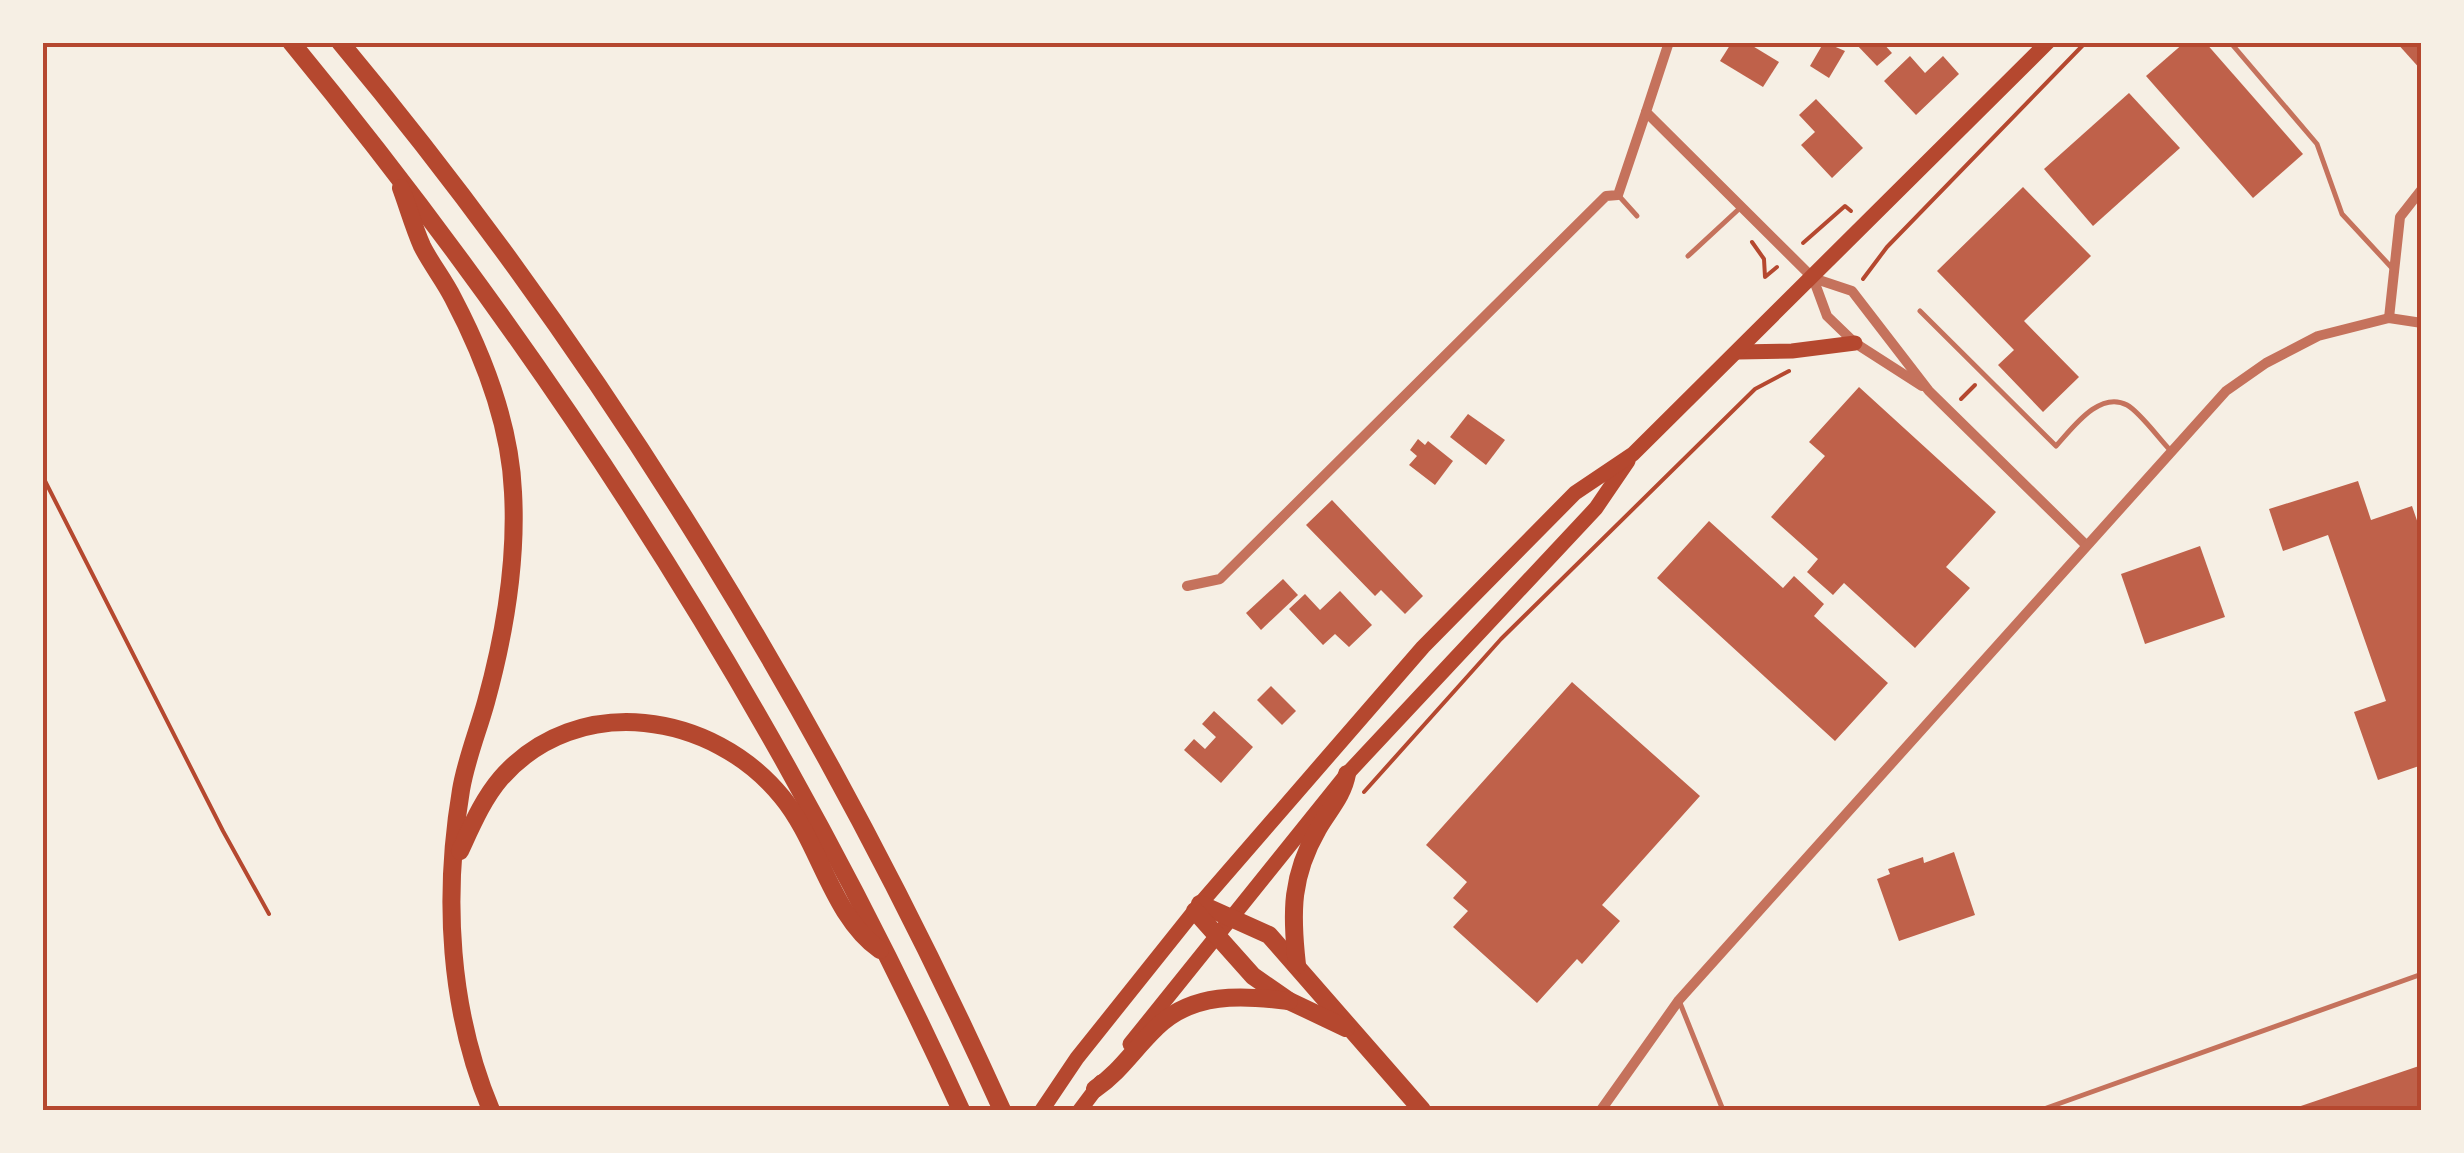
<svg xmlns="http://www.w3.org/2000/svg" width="2464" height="1153" viewBox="0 0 2464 1153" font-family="Manrope,sans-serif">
	<rect width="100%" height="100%" fill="#f6efe4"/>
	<!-- building -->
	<g fill="#bf614a">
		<path d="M1732,42h14l33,20 -16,25 -43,-26z"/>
		<path d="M1824,42l21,9 -16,27 -19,-12z"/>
		<path d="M1854,42h28l10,11 -15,13z"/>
		<path d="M2185,42h20l98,112 -50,44 -107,-122z"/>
		<path d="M2396,42h26v29z"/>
		<path d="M1910,56l15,17 18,-17 16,18 -43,41 -32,-34z"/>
		<path d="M2129,93l51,55 -87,78 -49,-57z"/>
		<path d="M1816,99l47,49 -31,30 -31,-33 14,-13 -16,-17z"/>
		<path d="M2023,187l68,69 -67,65 55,56 -36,35 -45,-47 16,-15 -77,-79z"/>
		<path d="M1859,387l137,125 -50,55 24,21 -55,60 -71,-65 -11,12 -26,-23 11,-13 -47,-42 54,-61 -16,-14z"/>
		<path d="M1468,414l37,26 -19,25 -36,-28z"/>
		<path d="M1418,439l7,6 3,-4 25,20 -18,24 -26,-20 8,-9 -7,-6z"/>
		<path d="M2358,481l13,39 41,-14 10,29v230l-44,15 -24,-68 32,-11 -58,-166 -45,16 -14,-42z"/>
		<path d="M1332,500l91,96 -18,18 -24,-24 -6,6 -69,-71z"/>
		<path d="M1709,521l74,67 11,-12 30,28 -10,12 74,67 -53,58 -178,-163z"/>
		<path d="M2200,546l25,71 -80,27 -24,-70z"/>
		<path d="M1283,579l15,16 -37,35 -15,-17z"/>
		<path d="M1340,591l32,34 -23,22 -14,-13 -12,11 -34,-36 16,-15 15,16z"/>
		<path d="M1572,682l128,114 -98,109 18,16 -38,43 -5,-5 -40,44 -84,-76 15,-16 -15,-13 14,-16 -41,-37z"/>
		<path d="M1271,686l25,25 -14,14 -25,-25z"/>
		<path d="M1214,711l39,36 -32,36 -37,-33 10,-11 11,10 11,-12 -14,-13z"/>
		<path d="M1954,852l21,63 -76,26 -22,-62 13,-5 -2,-5 35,-12 1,6z"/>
		<path d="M2422,1065v45h-133z"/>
	</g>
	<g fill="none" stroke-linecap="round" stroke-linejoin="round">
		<!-- path -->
		<g stroke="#b5482f" stroke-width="4">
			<path d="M1752,242l12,17 1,18 12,-10"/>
			<path d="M1803,243l42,-37 6,5"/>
			<path d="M1863,279l24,-32 199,-205"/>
			<path d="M1961,399l14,-14"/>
			<path d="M42,475l181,356 46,83"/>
			<path d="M1364,792l137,-153 254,-250 34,-18"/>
		</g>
		<!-- service -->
		<g stroke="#c5725c" stroke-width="5">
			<path d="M2230,42l87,102 25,70 50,54"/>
			<path d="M1619,196l18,20"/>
			<path d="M1688,256l52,-48"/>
			<path d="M1920,311l136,135c16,-17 43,-56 71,-41 13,7 33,35 44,46"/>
			<path d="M1680,1003l43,107"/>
			<path d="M2041,1110l381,-136"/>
		</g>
		<!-- minor -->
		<g stroke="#c5725c" stroke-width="10">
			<path d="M1669,42l-23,70 167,166 39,13 77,100 156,153"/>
			<path d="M1813,278l14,38 28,27 67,43"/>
			<path d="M2389,318l11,-101 22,-28"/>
			<path d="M1187,586l33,-7 386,-383 12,-1 28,-83"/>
			<path d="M1601,1110l78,-110 547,-609 40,-28 52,-27 71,-18 33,5"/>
		</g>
		<!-- primary -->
		<g stroke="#b5482f" stroke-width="15">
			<path d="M1738,352l54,-1 63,-8"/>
			<path d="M1130,1044l217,-270 249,-266 32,-47"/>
			<path d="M1042,1110l35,-52 123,-154 223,-257 152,-154 58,-39 415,-412"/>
			<path d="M1080,1110l21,-28"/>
		</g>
		<!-- motorway -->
		<g stroke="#b5482f" stroke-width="18">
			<path d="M291,42c268,326 495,684 670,1068"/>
			<path d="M340,42c267,320 491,689 662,1068"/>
			<path d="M401,188c7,19 13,40 21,58 9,18 22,34 31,52 31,59 57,126 60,194 4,72 -8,141 -27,210 -8,29 -20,58 -25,88 -18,107 -12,220 30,320"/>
			<path d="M460,851c12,-26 23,-52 41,-73 77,-87 212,-66 281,19 38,46 49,118 98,153"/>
			<path d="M1200,904l69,31 153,175"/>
			<path d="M1195,911l58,65 36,25 57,27"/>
			<path d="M1297,965c-6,-53 -6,-89 21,-136 11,-19 25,-33 29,-55"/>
			<path d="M1095,1089c25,-17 39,-40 61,-61 36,-36 86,-33 133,-27"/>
		</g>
	</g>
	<!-- border -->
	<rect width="2464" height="1153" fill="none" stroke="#f6efe4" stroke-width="90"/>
	<rect x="45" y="45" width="2374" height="1063" fill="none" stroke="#b5482f" stroke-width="4"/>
</svg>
